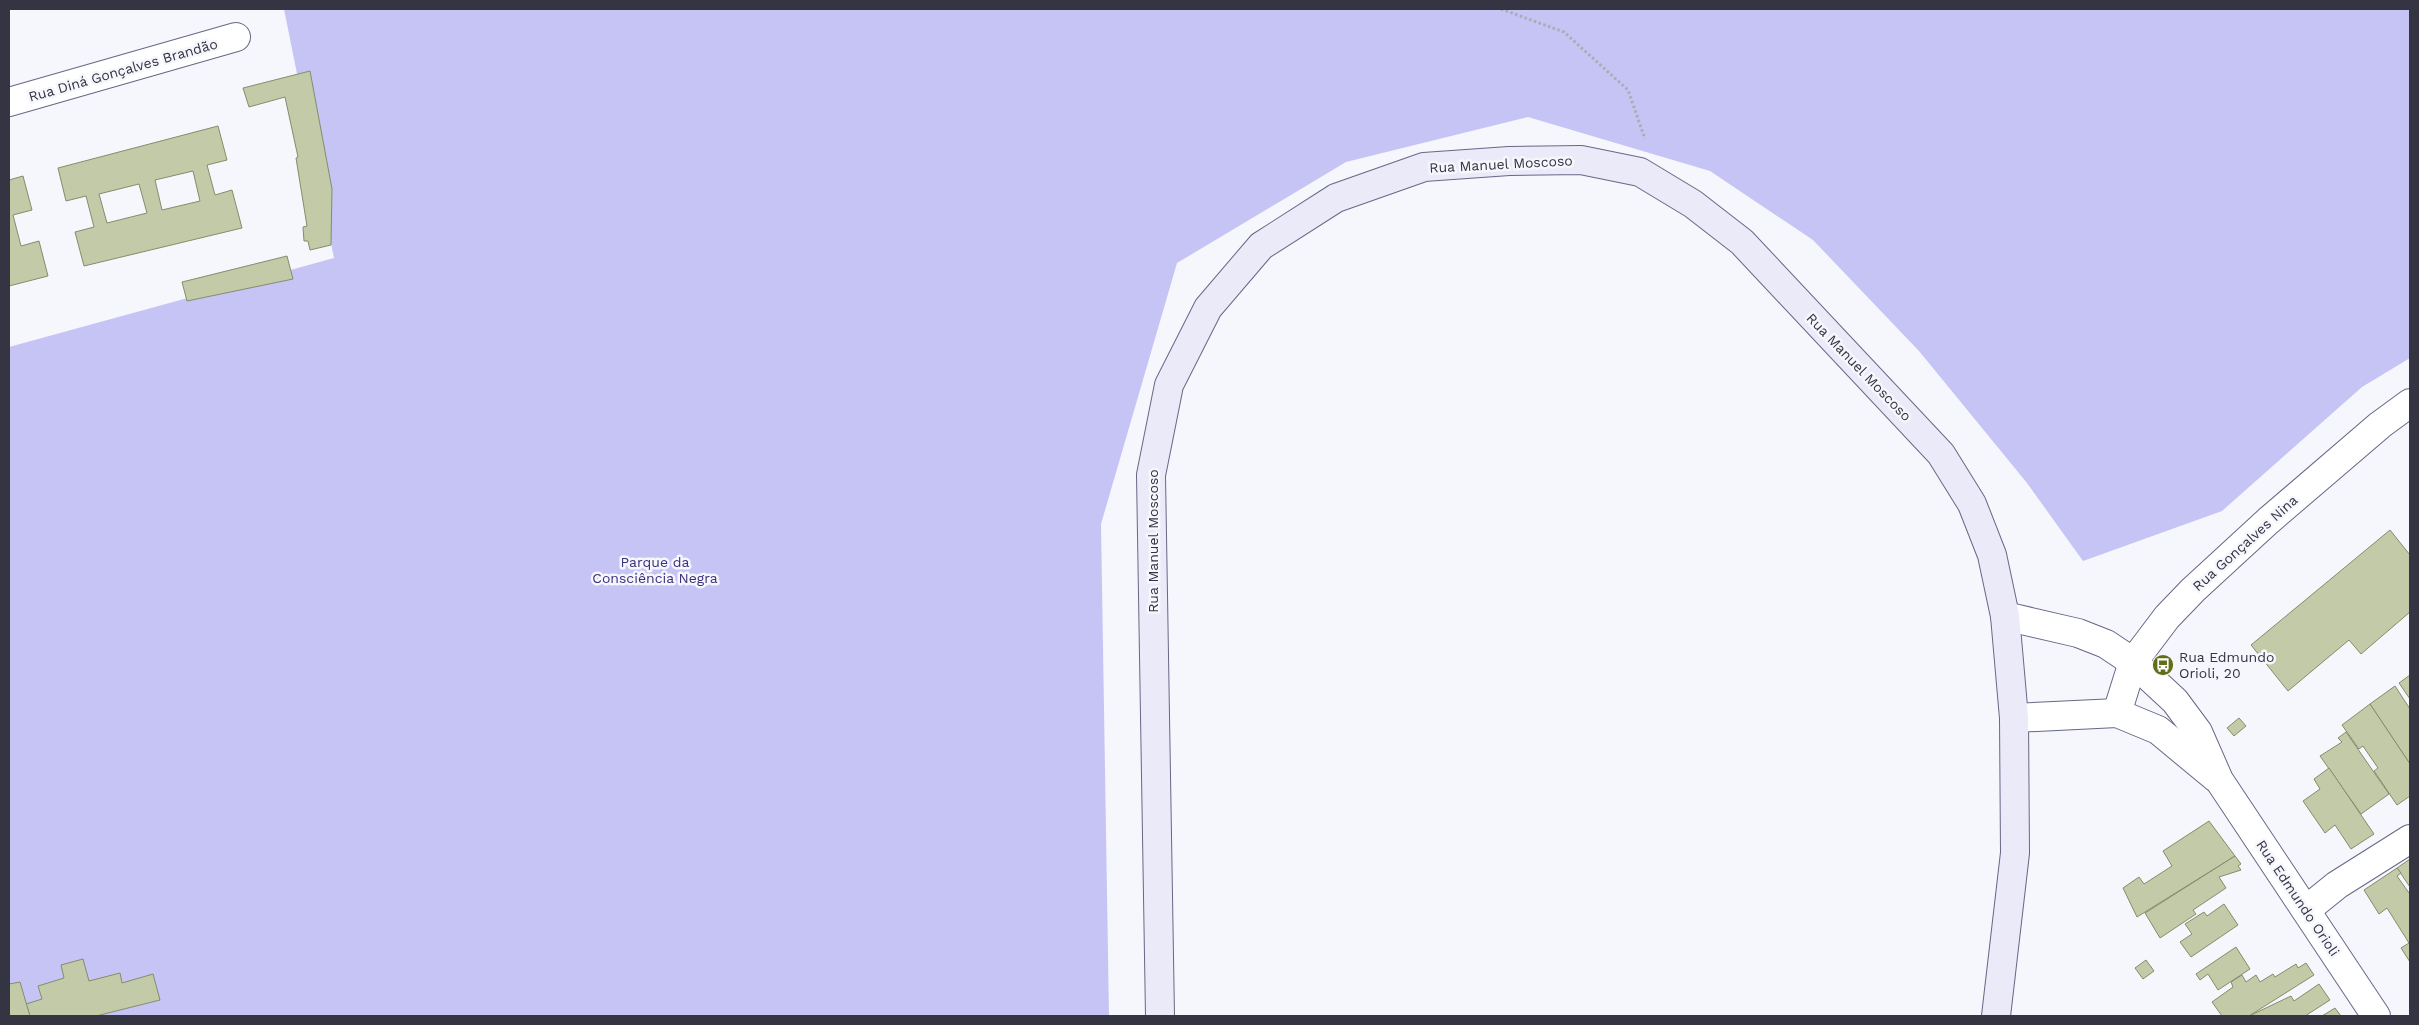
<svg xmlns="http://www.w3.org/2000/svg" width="2419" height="1025" viewBox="0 0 2419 1025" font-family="'Work Sans',sans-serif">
	<rect width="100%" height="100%" fill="#f6f6fd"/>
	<!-- green -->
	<path fill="#c5c4f5" d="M284,9h2126v349l-48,29 -140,124 -139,50 -56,-78 -108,-132 -106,-111 -103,-69 -182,-54 -182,45 -169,101 -76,261 8,492h-1100v-669l325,-89z"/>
	<!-- building -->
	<g fill="#c2caa7" stroke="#858c6b" fill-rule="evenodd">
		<path d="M310,71l22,118 -1,56 -21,5 -2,-9h-4l-1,-14 4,-1 -11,-68 2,-1 -13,-60 -36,10 -6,-19z"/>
		<path d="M218,126l9,34 -20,5 8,30 17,-5 10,38 -158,38 -9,-34 19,-5 -8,-31 -20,5 -8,-33zM193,171l7,30 -38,9 -7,-30zM139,184l8,29 -40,10 -8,-29z"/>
		<path d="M23,176l9,34 -19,5 8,31 18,-5 9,35 -39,10v-106z"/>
		<path d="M287,256l6,23 -106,22 -5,-19z"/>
		<path d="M2390,530l20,25v57l-49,42 -12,-14 -61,51 -37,-46z"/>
		<path d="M2410,675v24l-11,-16z"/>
		<path d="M2395,686l15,23v55l-40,-60z"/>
		<path d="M2370,704l40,60v32l-13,9 -23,-34 4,-3 -15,-22 -4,3 -17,-24z"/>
		<path d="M2239,718l7,8 -12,10 -7,-8z"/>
		<path d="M2346,732l43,62 -28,20 -41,-58 22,-14 -4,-4z"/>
		<path d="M2329,768l45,66 -23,15 -16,-24 -10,8 -22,-32 17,-12 -6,-10z"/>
		<path d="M2209,821l26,35 -98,61 -14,-29 16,-11 5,7 28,-18 -9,-15z"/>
		<path d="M2235,856l6,8 -3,2 3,4 -22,7 7,11 -33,22 3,4 -36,24 -15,-25z"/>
		<path d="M2410,859v28l-13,-19z"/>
		<path d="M2397,868l4,5 -4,3 12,17 1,-1v70l-9,-14 8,-5 -22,-35 -8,6 -15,-24z"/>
		<path d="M2224,904l14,21 -47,32 -11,-15 12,-8 -7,-10 19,-12 3,4z"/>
		<path d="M2236,947l14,22 -32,21 -10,-16 -8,6 -4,-6z"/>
		<path d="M83,959l6,22 31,-8 2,10 31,-9 7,26 -64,16h-66l-4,-12 16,-5 -4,-13 26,-8 -3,-13z"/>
		<path d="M2146,960l8,11 -11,8 -8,-11z"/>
		<path d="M2306,963l8,12 -65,41h-27l-10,-14 21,-15 -2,-5 11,-7 4,7 10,-7 4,7 13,-8 2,3 21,-13 2,4z"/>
		<path d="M20,982l10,34h-21v-32z"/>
		<path d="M2319,984l11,16 -25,16h-56l42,-20 3,5z"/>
		<path d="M2335,1008l6,8h-19z"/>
	</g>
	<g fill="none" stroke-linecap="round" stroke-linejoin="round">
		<!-- minor casing -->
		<g stroke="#686786" stroke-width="30">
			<g id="minor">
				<path d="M9,102l227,-65"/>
				<path d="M2005,616l73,17 28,11 27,18 42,39 23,31 21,48 157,236"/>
				<path d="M2117,713l16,-51 34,-45 26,-27 75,-69 112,-96 30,-22"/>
				<path d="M2014,718l103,-5 41,17 58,48"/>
				<path d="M2306,910l31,-25 73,-46"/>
			</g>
		</g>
		<!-- secondary casing -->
		<g stroke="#686786" stroke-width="30">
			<path id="secondary" d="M1160,1016l-9,-541 18,-90 39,-77 53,-62 75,-48 88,-31 85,-6 72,-1 59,12 53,32 49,38 199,212 31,50 20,51 13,61 9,102 1,135 -19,163"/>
		</g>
		<!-- path -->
		<path stroke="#acacb5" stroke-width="3" stroke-dasharray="2.5 2.5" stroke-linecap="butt" d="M1501,9l63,23 64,58 17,49"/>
		<!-- minor -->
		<use href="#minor" stroke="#fff" stroke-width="28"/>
		<!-- secondary -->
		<use href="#secondary" stroke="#ebeaf9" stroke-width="28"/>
	</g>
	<!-- icons -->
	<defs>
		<g id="bus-disc" transform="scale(1.125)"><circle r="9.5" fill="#626e18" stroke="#f6f6fd"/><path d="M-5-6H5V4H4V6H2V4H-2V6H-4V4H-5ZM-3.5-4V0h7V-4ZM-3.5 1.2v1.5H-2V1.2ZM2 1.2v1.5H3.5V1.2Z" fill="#fff"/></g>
	</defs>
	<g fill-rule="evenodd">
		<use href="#bus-disc" x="2163" y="665"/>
	</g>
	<g text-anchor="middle" stroke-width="5" stroke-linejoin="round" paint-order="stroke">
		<!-- street labels -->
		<g font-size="14" fill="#343442" stroke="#f6f6fd">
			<text transform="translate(123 70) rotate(-16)" y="5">Rua Diná Gonçalves Brandão</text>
			<text transform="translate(1501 164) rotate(-3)" y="5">Rua Manuel Moscoso</text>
			<text transform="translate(1859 367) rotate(46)" y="5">Rua Manuel Moscoso</text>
			<text transform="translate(1153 541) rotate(-90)" y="5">Rua Manuel Moscoso</text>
			<text transform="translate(2245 543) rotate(-42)" y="5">Rua Gonçalves Nina</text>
			<text transform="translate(2298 898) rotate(56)" y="5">Rua Edmundo Orioli</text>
		</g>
		<!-- park labels -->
		<g font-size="14" fill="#3c307d" stroke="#f6f6fd">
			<text x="655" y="567">Parque da<tspan x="655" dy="16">Consciência Negra</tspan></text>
		</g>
		<!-- poi labels -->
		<g font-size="14" fill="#343442" stroke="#f6f6fd" text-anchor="start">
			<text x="2179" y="662">Rua Edmundo<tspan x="2179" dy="16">Orioli, 20</tspan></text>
		</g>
	</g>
	<!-- border -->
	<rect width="2419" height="1025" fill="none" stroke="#343442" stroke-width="20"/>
</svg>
